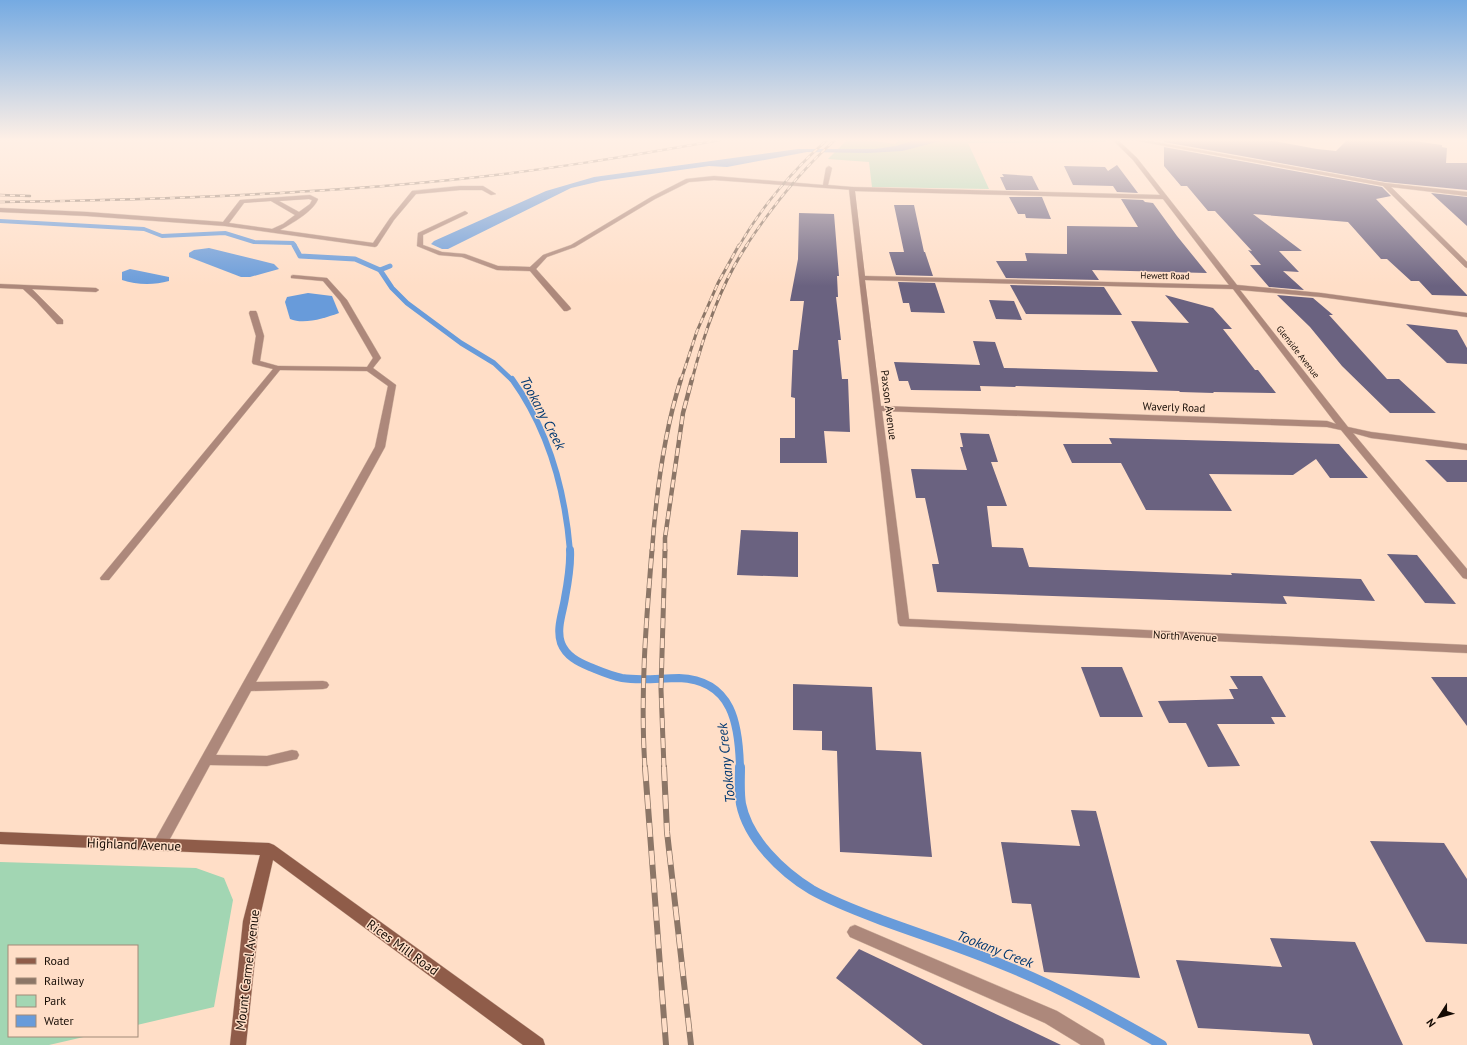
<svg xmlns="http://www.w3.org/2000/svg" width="1467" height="1045" viewBox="0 0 1467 1045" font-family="'PT Sans',sans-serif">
	<rect width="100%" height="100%" fill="#ffdec7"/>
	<!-- green -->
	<g fill="#a2d6b3">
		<path d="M847,140h21l27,4 4,-4h205l2,2 -138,1 21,46 -117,-2 -3,-25 -41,-3z"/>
		<path d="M0,862l196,6 28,10 9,22 -19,107 -77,18v-79h-128v90h79l-39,9h-49z"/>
	</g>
	<!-- water -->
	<g fill="#689bda">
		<path d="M915,140h30l-43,11 -34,2 -61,-1 -80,15 -18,-1 -108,15 -30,7 -123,61h-6l-11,-5 3,-3 112,-50 48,-14 204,-28h77l21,-3z"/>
		<path d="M209,248l65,16 5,5 -29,8h-9l-52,-20v-4l5,-3z"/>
		<path d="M130,269l39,8v4c-15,4 -32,4 -47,-1v-8z"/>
		<path d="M308,293l24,3 7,17c-14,5 -35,12 -49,6l-5,-17 2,-5z"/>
	</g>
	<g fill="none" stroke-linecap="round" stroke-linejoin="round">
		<!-- stream-far4 -->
		<path stroke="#689bda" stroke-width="4" d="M0,221l144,8 18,7 63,-3 29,9 39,1 2,3"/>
		<!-- stream-far3 -->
		<g stroke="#689bda" stroke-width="5">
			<path d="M294,245l6,11 55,3 25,11"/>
			<path d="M390,266l-10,4 12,18 15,15 54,40 33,20 18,17"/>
		</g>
		<!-- stream-far2 -->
		<path stroke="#689bda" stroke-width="6" d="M512,379c36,50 53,111 58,172"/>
		<!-- stream-far1 -->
		<path stroke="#689bda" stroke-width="8" d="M570,550c1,16 -2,32 -5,48 -2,14 -9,30 -4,45 5,13 17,19 29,24 10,4 21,9 32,11 19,3 38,0 57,0 54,2 60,47 61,90"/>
		<!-- stream -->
		<path stroke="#689bda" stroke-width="10" d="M740,767c0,12 -1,25 1,37 7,35 41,68 71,86 23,13 48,22 72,31 41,15 82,28 122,45 55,22 105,50 156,79"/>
	</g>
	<!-- building -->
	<g fill="#6a6280">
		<path d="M1164,140h104l49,9 19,2 11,-11h60l35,5v2l5,1 -1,15h21v27l-82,-8 -221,-40z"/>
		<path d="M1164,147l218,40 9,9 -15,3 91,96v1l-35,-1 -13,-14h-8l-24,-22h-6l-33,-37 -95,-8 49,37h-23l20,21 -16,-1 21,19 -35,-3 -19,-22h11l-13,-15 4,1 -37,-40h-7l-21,-25h-6l-17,-20z"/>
		<path d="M1117,165l21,28 -21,-1 -4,-6 -40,-1 -9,-19 41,1 3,4z"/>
		<path d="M1002,174l30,2 7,14h-33l-6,-13h4z"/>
		<path d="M1431,193l36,4v29z"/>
		<path d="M1009,197h33l9,22 -25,-1 -1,-4h-7z"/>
		<path d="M1121,199l22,1 2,2 8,1 24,33 30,37 -115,-3 7,10 -93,-2 -10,-17h31l-2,-8 42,1v-28l71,1z"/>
		<path d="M894,205h20l10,47h1l8,24 -37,-1 -7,-23h15z"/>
		<path d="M799,213l35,1 5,62h-2l1,21h-2l5,43h-3l4,39h6l2,53 -26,-1 3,32h-47v-25h15v-40l-4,-1 2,-47h5l6,-49h-14l8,-42z"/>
		<path d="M898,282l37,1 10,30 -34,-1 -2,-9h-6z"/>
		<path d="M1010,285l94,2 18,28 -96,-1z"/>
		<path d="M1165,295l48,13 19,21h-9l32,41h3l18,23 -63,-1 1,1 -34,-1 -1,-1 -164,-5 1,1 -36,-1 1,5 -70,-1 -3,-9h-9l-5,-19 86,3 -7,-24 22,1 9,26 154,4 -27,-51 58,2z"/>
		<path d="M1277,295l36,3 20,17h-4l58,64h12l37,34h-46l-48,-47 -32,-39z"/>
		<path d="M989,300l25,1 8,19 -26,-1z"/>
		<path d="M1406,324l51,6 10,18v16l-20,-1z"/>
		<path d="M960,433l29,1 9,28h-7l16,44h-20l5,41 31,1 6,19 203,8 -1,-2 39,2 91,4 14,22 -92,-5 4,8 -350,-12 -5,-28h7l-14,-66h-9l-5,-29 56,1 -7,-23h3z"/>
		<path d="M1109,438l230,6 29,34h-38l-14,-19 -23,16 -84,-1 23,37 -86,-1 -25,-47h-49l-9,-19h49z"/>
		<path d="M1425,460h42v22h-20z"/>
		<path d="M741,530l57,2v45l-61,-2z"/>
		<path d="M1387,554l30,1 39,49 -31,-1z"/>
		<path d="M1081,667h41l21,50h-43z"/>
		<path d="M1230,676h32l24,41h-15l4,7h-58l23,42 -32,1 -22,-44h-17l-11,-22 76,-2 -5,-10h9z"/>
		<path d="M1431,677h36v49z"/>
		<path d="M793,684l79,3 4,63 45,2 11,105 -92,-5 -3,-101 -15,-1v-19l-29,-1z"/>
		<path d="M1071,810l25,1 44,167 -96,-6 -13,-68 -19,-1 -11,-61 79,4z"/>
		<path d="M1370,841l74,2 23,36v65l-41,-2z"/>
		<path d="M1270,938l85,4 48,103h-90l-4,-11 -111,-6 -22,-68 106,7z"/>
		<path d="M859,949l202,96h-138l-87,-67z"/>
	</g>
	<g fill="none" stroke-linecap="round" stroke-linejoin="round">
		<!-- lane casing -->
		<g stroke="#dabca8" stroke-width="1">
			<g id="lane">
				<path d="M829,166l3,2 -4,17 24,2 3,2 -1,1 -140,-10 -25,2 -34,17 -80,48 -28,10 -11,12 34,38 1,2 -4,2h-3l-34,-40 -33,-1 -35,-13 -23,-2 -22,-9 1,-13 47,-22 3,2 -1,1 -44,21v10l19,7 23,2 33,12 32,1 13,-12 28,-10 80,-48 35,-18 28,-3 109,9 3,-17z"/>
				<path d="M460,186h23l13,8 -5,1 -9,-5h-22l-44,4 -22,26 -17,26 -2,1 -150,-21 -138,-10 -87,-4v-4l87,4 136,10 17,-22 70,-5 8,4c-4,12 -27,25 -38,31l93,13 17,-25 22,-27zM309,199l3,1 -2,4 -11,8 -20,-11zM271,201l24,14 -12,9 -11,5 -43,-6 15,-20z"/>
				<path d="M293,275l34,3 20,22 34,58 -8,10 23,17 -11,62 -129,235 67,-1 4,1 2,3 -2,3 -4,1 -72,2 -35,64 51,1 25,-6 5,1 2,4 -2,4 -30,7 -57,-1 -45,83 -5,2 -5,-2 -2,-4 2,-4 220,-393 13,-61 -21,-15 -87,-1 -171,210h-8l-1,-2 173,-209 -20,-5 -1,-2 4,-26 -7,-23 1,-2h6l1,2 7,23 -4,25 18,5 89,1 6,-9 -33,-57 -17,-20 -32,-3v-2z"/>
				<path d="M0,284l96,4 3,2 -3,2 -64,-3 31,31v4h-6l-21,-23 -13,-12 -23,-1z"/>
				<path d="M855,925l202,86 46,28 2,6h-24l-36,-22 -195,-86 -3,-5 3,-5z"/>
			</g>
		</g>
		<!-- street casing -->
		<g stroke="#dabca8" stroke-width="1">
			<g id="street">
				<path d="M1113,140h5l19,18 100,127 84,8 146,20v4l-146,-20 -81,-7 108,137 23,5 96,12v6l-96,-12 -18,-5 114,136v10l-4,-1 -122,-148 -14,-3 -445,-16 27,208 558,26v8l-567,-27 -2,-3 -49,-434 3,-2 308,8 -27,-35zM855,191l308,8 66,86 -364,-9zM865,280l368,9 103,135 -9,-3 -446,-15z"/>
				<path d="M1133,140h11l241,43 82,9v4l-76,-9 76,75v6l-2,-1 -82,-81z"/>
			</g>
		</g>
		<!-- secondary casing -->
		<g stroke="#dabca8" stroke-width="1">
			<path id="secondary" d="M0,832l269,11 5,2 269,194 2,6h-22l-250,-185 -14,61 -13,124h-16l13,-124 17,-66 -260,-11z"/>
		</g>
		<!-- lane -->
		<use href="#lane" fill="#ad887b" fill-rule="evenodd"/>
		<!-- street -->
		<use href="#street" fill="#ad887b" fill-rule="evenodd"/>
		<!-- secondary -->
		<use href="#secondary" fill="#8f5c49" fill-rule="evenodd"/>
		<!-- rail-far4 casing -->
		<g stroke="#8c7667" stroke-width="2.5">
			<g id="rail-far4">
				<path d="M0,195l30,1"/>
				<path d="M0,202c150,-2 300,-7 450,-22 91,-9 180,-24 270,-40"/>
				<path d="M739,246c22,-39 55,-77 88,-106"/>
				<path d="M746,246c26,-39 54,-75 89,-106"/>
			</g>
		</g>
		<!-- rail-far3 casing -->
		<g stroke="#8c7667" stroke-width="3">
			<g id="rail-far3">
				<path d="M681,380l16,-49 21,-48 21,-38"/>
				<path d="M692,380c12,-47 28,-95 55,-135"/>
			</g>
		</g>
		<!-- rail-far2 casing -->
		<g stroke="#8c7667" stroke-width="4.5">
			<g id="rail-far2">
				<path d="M652,551c4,-56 12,-119 29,-172"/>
				<path d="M665,551v-13l18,-125 9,-34"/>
			</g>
		</g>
		<!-- rail-far1 casing -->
		<g stroke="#8c7667" stroke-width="5">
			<g id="rail-far1">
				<path d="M645,768c-5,-73 1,-145 7,-218"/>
				<path d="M664,768l-3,-79 4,-139"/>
			</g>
		</g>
		<!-- rail casing -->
		<g stroke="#8c7667" stroke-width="6">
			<g id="rail">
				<path d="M645,767l21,278"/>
				<path d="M664,767l3,65 24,213"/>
			</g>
		</g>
		<!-- rail-far4 -->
		<use href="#rail-far4" stroke="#ffdec7" stroke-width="1.5" stroke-dasharray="5" stroke-linecap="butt"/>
		<!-- rail-far3 -->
		<use href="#rail-far3" stroke="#ffdec7" stroke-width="2" stroke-dasharray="6" stroke-linecap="butt"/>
		<!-- rail-far2 -->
		<use href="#rail-far2" stroke="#ffdec7" stroke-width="3" stroke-dasharray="8" stroke-linecap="butt"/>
		<!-- rail-far1 -->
		<use href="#rail-far1" stroke="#ffdec7" stroke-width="3.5" stroke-dasharray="10" stroke-linecap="butt"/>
		<!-- rail -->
		<use href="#rail" stroke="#ffdec7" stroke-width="4.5" stroke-dasharray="14" stroke-linecap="butt"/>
	</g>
	<!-- sky -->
	<linearGradient id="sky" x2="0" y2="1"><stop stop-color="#75aae2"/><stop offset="0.49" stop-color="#fff0e6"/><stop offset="1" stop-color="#fff0e6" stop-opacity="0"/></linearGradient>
	<rect width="1467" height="286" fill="url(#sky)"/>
	<g text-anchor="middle" stroke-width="3" stroke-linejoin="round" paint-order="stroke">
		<!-- far-street labels -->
		<g font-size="9" fill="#150b04" stroke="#ffdec7">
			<text transform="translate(1165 276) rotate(1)" y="3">Hewett Road</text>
			<text transform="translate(1298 352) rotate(52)" y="3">Glenside Avenue</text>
		</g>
		<!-- street labels -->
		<g font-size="11" fill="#150b04" stroke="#ffdec7">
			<text transform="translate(889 405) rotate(83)" y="4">Paxson Avenue</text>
			<text transform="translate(1174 407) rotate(2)" y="4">Waverly Road</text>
			<text transform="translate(1185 636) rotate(3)" y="4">North Avenue</text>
		</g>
		<!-- near-street labels -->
		<g font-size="13" fill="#150b04" stroke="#ffdec7">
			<text transform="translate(134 844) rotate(2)" y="5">Highland Avenue</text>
			<text transform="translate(403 947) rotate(36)" y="5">Rices Mill Road</text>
			<text transform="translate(247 970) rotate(-83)" y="5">Mount Carmel Avenue</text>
		</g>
		<!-- near-water labels -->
		<g font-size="14" font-style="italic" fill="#003871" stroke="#ffdec7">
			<text transform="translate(543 413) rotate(62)" y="5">Tookany Creek</text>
			<text transform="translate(726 763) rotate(-96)" y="5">Tookany Creek</text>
			<text transform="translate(995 949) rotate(21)" y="5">Tookany Creek</text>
		</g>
	</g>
	<!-- legend -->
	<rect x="8" y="945" width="130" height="92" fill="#ffdec7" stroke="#a18a79"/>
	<rect x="16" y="958" width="20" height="6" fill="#8f5c49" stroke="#a18a79"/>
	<text x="44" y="965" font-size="12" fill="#150b04">Road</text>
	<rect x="16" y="978" width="20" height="6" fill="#8c7667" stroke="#a18a79"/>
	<text x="44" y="985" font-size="12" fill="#150b04">Railway</text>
	<rect x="16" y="995" width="20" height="12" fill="#a2d6b3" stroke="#a18a79"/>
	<text x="44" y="1005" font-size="12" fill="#150b04">Park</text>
	<rect x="16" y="1015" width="20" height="12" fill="#689bda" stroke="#a18a79"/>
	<text x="44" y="1025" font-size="12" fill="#150b04">Water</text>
	<!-- north arrow -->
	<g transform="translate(1439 1017) rotate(234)" stroke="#ffdec7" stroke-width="3" paint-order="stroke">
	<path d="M0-3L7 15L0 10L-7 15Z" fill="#150b04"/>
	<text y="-6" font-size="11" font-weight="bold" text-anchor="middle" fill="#150b04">N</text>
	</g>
</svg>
